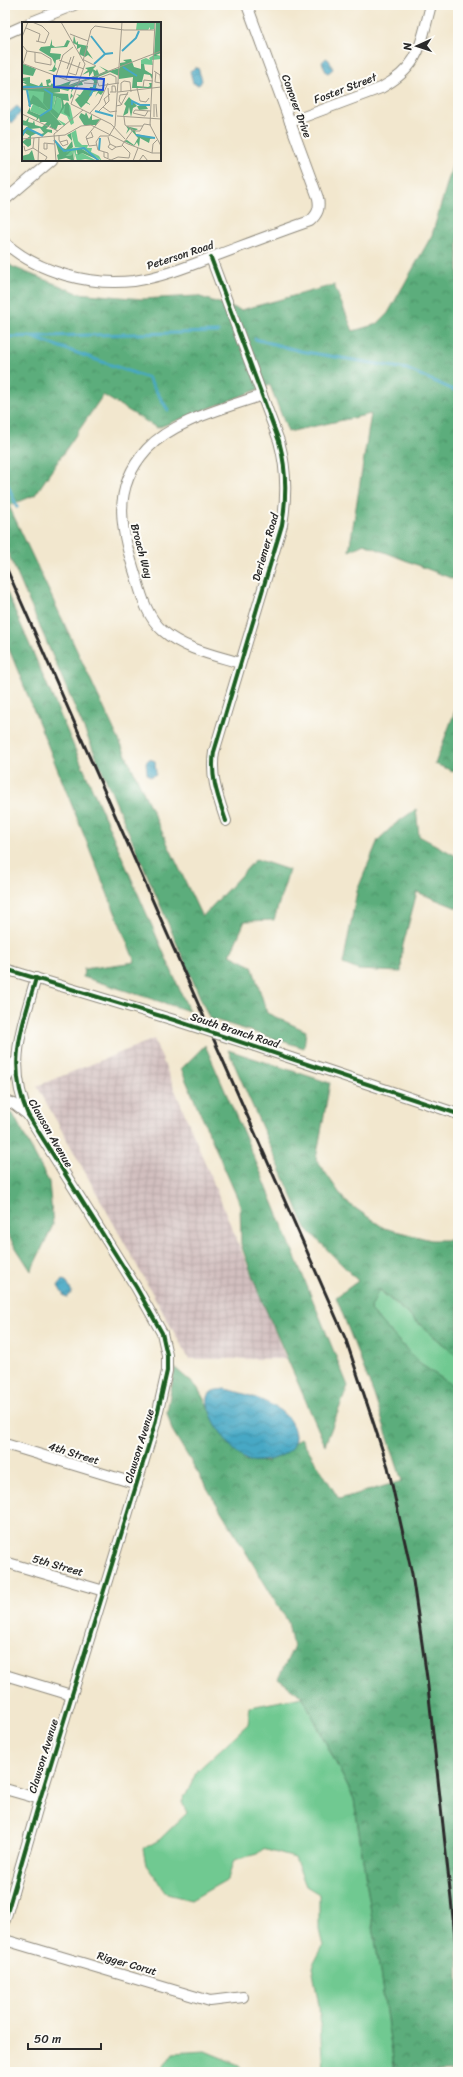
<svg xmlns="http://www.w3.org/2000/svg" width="463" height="2077" viewBox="0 0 463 2077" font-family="Sriracha,sans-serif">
	<defs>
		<pattern id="industrial-grid" width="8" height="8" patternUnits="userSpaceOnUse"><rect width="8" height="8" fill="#d2bfbf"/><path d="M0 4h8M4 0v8" fill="none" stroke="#b4a4a4"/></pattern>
		<pattern id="forest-crowns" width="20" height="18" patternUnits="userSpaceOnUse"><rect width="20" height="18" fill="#5bad7b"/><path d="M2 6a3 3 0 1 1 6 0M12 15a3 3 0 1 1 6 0" fill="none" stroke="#4b8d65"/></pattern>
		<pattern id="water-waves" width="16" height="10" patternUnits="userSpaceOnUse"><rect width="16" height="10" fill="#46a8c5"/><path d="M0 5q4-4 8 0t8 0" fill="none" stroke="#3b89a0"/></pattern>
	</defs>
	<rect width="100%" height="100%" fill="#fdfcf7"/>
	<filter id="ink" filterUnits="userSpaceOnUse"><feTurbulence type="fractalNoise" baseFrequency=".025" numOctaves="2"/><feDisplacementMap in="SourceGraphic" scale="8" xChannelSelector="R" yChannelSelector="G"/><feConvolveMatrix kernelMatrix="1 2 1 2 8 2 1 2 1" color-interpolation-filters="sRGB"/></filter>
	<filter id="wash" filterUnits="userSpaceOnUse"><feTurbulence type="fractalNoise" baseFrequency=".012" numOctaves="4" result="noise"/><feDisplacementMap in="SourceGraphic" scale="16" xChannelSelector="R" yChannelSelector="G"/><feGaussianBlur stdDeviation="0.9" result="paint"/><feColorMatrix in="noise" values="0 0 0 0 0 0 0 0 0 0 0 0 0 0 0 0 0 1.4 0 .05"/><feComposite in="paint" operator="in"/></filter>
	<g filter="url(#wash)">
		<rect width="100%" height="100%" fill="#f2e7ce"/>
		<!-- industrial -->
		<path fill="url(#industrial-grid)" d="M154,1039l132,320h-97l-152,-273z"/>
		<!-- green -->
		<g fill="#6fc991" stroke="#4d7a5e">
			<path d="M378,1289l80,68v32l-38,-25 -50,-54z"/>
			<path d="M303,1697l51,102 41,273h-72l-4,-67 -7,-38 11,-21 -4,-16v-36l-13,-8 -11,-28 -32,-9 -6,5 -23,6 -6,19 -37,21 -24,-6 -21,-29 -3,-16 16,-9 28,-27 -5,-11 15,-31 51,-47 2,-17z"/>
			<path d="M205,2051l34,14 5,7h-84l13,-19z"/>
		</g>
		<!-- forest -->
		<g fill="url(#forest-crowns)" stroke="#436c53">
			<path d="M458,146v435l-94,-37 -15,7 22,-137 -83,18 -18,-47 -113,43 -54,-33 -68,100 -26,11 193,411 54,-58 33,11 -15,50 -29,1 -15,34 22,11 15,47 39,18 -2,17 -95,-30 -204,-472v-285l8,6 65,26 64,6 55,-3 44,14 93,-25 19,46 24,-7 11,-11 44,-78z"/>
			<path d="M5,588l184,423 -106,-34 1,-8 51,-7 -130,-323z"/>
			<path d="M458,703v70l-23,-9z"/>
			<path d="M416,809l3,27 39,21v49l-1,2 -40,-16 -15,57 -1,23 -43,-2 -15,-6 14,-73 21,-51 17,-16z"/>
			<path d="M205,1045l55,126 88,215 -23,59 -66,-151 -18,-49 -1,-41 -59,-135z"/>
			<path d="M228,1050l102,33 -14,76 29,42 39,27 47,12h27v117l-79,-68 -9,21 50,54 38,25v683h-63l-41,-273 -51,-102 -25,-18 15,-31 -5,-26 -116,-192 -5,-18 8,-44 22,19 27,47 20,26 22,2 35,-24 38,61 63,-18 -28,-86 -38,-98 22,-16 -52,-53z"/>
			<path d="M5,1110l8,4 36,68 4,43 -22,46 -26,-40z"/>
		</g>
		<!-- water -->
		<g fill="url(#water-waves)" stroke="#386a78">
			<path d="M326,58l3,2 4,9 -5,4 -2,-1 -4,-10z"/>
			<path d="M195,68h3l4,12 -2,4 -2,1 -5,-2 -3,-12z"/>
			<path d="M17,106l5,5 -10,12 -6,-7z"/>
			<path d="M149,759l6,2 1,13 -6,3 -3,-3 -1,-12z"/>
			<path d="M62,1280l4,1 6,11 -4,5 -4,-1 -6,-10z"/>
			<path d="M225,1389c19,4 54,14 65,32 18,30 -16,42 -40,40 -15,-2 -50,-53 -41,-66 3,-6 10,-5 16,-6z"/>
		</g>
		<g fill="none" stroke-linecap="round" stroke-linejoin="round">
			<!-- stream -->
			<g stroke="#46a8c5" stroke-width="3">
				<path d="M29,336l119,42 20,32"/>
				<path d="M5,337l213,-5"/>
				<path d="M255,339l45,12 107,18 51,23"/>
				<path d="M5,478l12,29"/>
			</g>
		</g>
	</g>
	<g filter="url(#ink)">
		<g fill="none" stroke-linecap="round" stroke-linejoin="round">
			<!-- minor casing -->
			<g stroke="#8e897c" stroke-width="12">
				<g id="minor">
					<path d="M29,23l45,-18"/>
					<path d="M5,34l18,-8"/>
					<path d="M290,122l91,-34c40,-22 39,-43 50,-83"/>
					<path d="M5,200l47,-40"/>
					<path d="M5,243c34,30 85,43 129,38 28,-4 55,-15 81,-25 32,-12 63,-24 95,-35 8,-7 10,-13 8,-23l-71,-193"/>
					<path d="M211,258l68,183c8,29 8,55 3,84l-68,227c-4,25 4,45 12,69"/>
					<path d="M240,663c-26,-8 -56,-14 -77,-32 -15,-13 -21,-33 -26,-51 -15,-48 -28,-89 10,-131 27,-29 79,-41 115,-54"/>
					<path d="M5,969l169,51"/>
					<path d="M255,1046l203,68"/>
					<path d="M5,1081l10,-19"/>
					<path d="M5,1101l9,3 13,10"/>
					<path d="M5,1444l132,40"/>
					<path d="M5,1562l99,29"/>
					<path d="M5,1675l66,20"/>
					<path d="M5,1789l35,10"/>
					<path d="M5,1920l35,-121 115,-375 12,-53v-16l-5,-22 -26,-46 -108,-172c-22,-51 -6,-87 8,-137"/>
					<path d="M5,1940l205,61 33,-4"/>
				</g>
			</g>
			<!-- minor -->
			<use href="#minor" stroke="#fff" stroke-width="10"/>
			<!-- rail -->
			<path stroke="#2b2b2b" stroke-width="3" d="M5,565l341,775 42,127 24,107 15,104 31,286"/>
			<!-- minor-bridge casing -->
			<g stroke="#8e897c" stroke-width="12" stroke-linecap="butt">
				<path id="minor-bridge" d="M174,1020l81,26"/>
			</g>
			<!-- minor-bridge -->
			<use href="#minor-bridge" stroke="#fff" stroke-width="10"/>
			<!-- cycleway casing -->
			<g stroke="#fdfcf7" stroke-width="6">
				<g id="cycleway">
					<path d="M211,258l68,183c8,29 8,55 3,84l-68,227c-4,25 4,45 12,69"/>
					<path d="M5,969l169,51 284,94"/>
					<path d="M5,1920l35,-121 115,-375 12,-53v-16l-5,-22 -26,-46 -108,-172c-22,-51 -6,-87 8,-137"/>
				</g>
			</g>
			<!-- cycleway -->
			<use href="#cycleway" stroke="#1b5e20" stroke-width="4"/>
		</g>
	</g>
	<g text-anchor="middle" stroke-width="4" stroke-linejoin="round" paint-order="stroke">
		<!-- street labels -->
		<g font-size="11" fill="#2b2b2b" stroke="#fdfcf7">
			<text transform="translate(345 88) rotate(-21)" y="4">Foster Street</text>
			<text transform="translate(297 106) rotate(70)" y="4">Conover Drive</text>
			<text transform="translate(180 255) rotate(-18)" y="4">Peterson Road</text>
			<text transform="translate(265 547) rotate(-74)" y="4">Deriemer Road</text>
			<text transform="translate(142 551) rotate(75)" y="4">Broach Way</text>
			<text transform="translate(235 1030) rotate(18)" y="4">South Branch Road</text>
			<text transform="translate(51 1133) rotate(60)" y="4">Clawson Avenue</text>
			<text transform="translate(139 1446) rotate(-73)" y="4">Clawson Avenue</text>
			<text transform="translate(74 1453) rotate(17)" y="4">4th Street</text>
			<text transform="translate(58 1565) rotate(16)" y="4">5th Street</text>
			<text transform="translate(43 1756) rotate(-73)" y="4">Clawson Avenue</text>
			<text transform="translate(127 1963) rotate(16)" y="4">Rigger Corut</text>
		</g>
	</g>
	<!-- overview -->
	<g transform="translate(22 22)">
		<rect width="139" height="139" fill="#f2e7ce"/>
		<path d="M115,0h18l-1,7 -4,1v-3l-2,3h-12zM132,33v3v-2h7v3l-9,1 1,5 -12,-1v-4l5,-2 4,2 -1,-2zM6,67h17l7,13 1,-6h3l-2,10 3,-9 4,2 1,12 1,-4 7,-2 4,18 -3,2 -4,-9 -7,-3 -3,6 9,5 -2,2 -21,-21 -4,2 8,4 -7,4 -10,-4 3,-7 -4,-3zM54,127v5l6,-1 15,8 -12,-2 -8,2 -3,-10 1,10 -2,-10 -1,4 -6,1 3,-6z" fill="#6fc991"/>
		<path d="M134,0h5v31l-5,2 5,1h-7zM52,13l2,8 2,-2v3l10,2 -1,4 6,9 -5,-4 -3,2 -6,-3 2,-7 -4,2v-4l-4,-2zM30,17v6l3,2 9,-1 3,-6 3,1 -3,6 -16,1 -1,5 11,1 -1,5 -4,1 -1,7 2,2 -3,3 -6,-2h4l3,-6 -3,-6 -13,-8 2,-3 9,-1zM109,37l3,8 7,2v-5h3l1,6 8,5 -1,4 -2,-4 -6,-1 -2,8h-5v4l11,1 2,-1 -1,-3h3v5h-20l1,-11 -14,2v-3l-9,-4 -12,5 -2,11 8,3 -3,4 -3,-2 -3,4 3,-6 -5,1 -6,10 4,3 -5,-2 -5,5 -6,-8 4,-4 -3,-2 4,1 5,-7 4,2 1,-3h3l1,-6 -3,-2 -9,3 1,3 -8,1 -4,7 2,3 -3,3 2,-12 -4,4 -8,-2v3l-7,1 15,1 1,7 -6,-1 1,5 3,-3 2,2 1,13 -6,-4 1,-7 -8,13 -14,-16 1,-11 -22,-2v-4l5,-1 -5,-3 4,-1h-4v-3l8,-1v6l9,3 3,-4 1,4h4l-1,-6 4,-1 1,3 -3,2 2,2 2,-3 2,3 6,-1 11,-4 -2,4 25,-9 -1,-5 -4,6v-5l-7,3 6,-5 -3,-2 11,-2 -3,3 3,2 1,-2 2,5 7,-3 -7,-5 10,5 11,-3v-5l6,-1 -3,-2zM31,74h3l-2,13 3,-12 4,2 1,8 -3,7 -7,-6zM1,42l13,5 -3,7 -11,-2zM11,73l5,3 24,27h-4l-2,5 -6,-3 1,-3 -5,5 6,1v3l-4,-1 -5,4 -2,-2 3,-1 -4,-5 -10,1 7,4 -6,3v9l-3,2 -6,-5 8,-6 -5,-3 -3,5v-7l6,-5 -6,-1v-5l4,1 3,-4 -1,5 5,1 1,-3 1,5 7,2 5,-5h-7l-1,-4 -3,3 1,-3 -10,-5 3,-6v4l10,4 7,-4 -14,-7 -5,2zM107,75l8,9h9l2,3 -9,1 -2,-4 -4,2 -2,9 -2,-10 -1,6 -5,3 3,-10 -2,-2zM64,90l3,7 3,-5v6l8,-1 -4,6h-12l-5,-8 2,-4 4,2zM104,104l12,3 -3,2 1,3 19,4 -5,1 -1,4 -9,-5 -1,9 -2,-5 -3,4 -10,-5 3,-1 7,5 4,-7 -8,-9 -4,5 2,-5zM49,111l2,14 -7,6 3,-3 4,-1 -7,7 6,-1 1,-4 1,10 -8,-3 -8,2 -1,-5 2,-1 -4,-14 7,8 4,1 6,-8 -5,-6zM54,127h6l19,12 -19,-8 -4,2zM10,128l3,11h-13v-5l7,-2z" fill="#5bad7b" fill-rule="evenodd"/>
		<path d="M54,108l2,11 4,4h6l-1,3h5l-1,4 8,4 3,5 -20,-12h-10l-5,4 4,-5 12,-1h-8l-4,-14z" fill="#6fc991"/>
		<path fill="none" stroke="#46a8c5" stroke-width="2" d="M69,14l14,18M100,29l14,-13 3,-7M72,42l11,-10 8,-1M101,45l14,9M0,65h21M5,68l3,17M68,74l5,-11M110,83v-4l8,4h10M73,89l18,5M18,94l11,-7 1,-15 -8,-5M0,113l5,-7 16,8M114,113l19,3M32,118l10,11 20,-3 15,13M77,128l1,-12"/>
		<path fill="none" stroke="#a29c8d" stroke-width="1" d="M10,0l10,4 7,7 -4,10 -9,-2M39,0l24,42 -14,40 40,20 14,15M133,0l-5,103 11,21M4,6l14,6 -2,8M48,12l18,7M0,15l6,-15M0,23l5,6 -5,16M5,29l13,2h1l10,6v6l-16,-3v-10M37,38l25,9M62,38l12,6M61,39l8,-31 4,-4 29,4h31M2,42l46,17 10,-2M45,47l4,-12M132,49l6,4 1,11M134,50l-1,10 6,1M47,51l7,2 4,-13M34,54l7,-21 10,-8M44,57l8,-23M62,61l13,1M94,61v-6l-6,-3 -11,4 -2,3 2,5 20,-3M115,66l3,13 6,1 3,-4M121,66l1,-8 9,1M0,67l48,-3 91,-35M88,70h6l-1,-6h-3v6M96,70l43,-5M99,70v-9l3,-2 6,1 1,10M84,82l-2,-5 6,-5M132,82v13M134,82l1,13M100,83l-3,-4 1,-6 8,-1M94,84l5,-1 7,-13M81,85l7,5 7,-1M77,89l10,-10 -1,-13M126,89l-3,5 -12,-3 2,-3 16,1M68,91l9,-10 9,-20M0,92l36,17M95,94l44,3M102,95l1,8 10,6h5l4,-7 7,1M105,104h16M37,113v5l1,2 2,3 1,1 5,-2 -1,-4 -7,2M86,115l2,7 6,3 6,-1M12,116l-1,10 14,9 -2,4M0,117l43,-4 16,-9 10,-1 37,19 24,9h9M64,117l7,-2 -2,-5M25,122v5h-3v-6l10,1M88,122l-2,3 4,3 4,-3M75,123l-8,1 -3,-9 15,-18M2,124l1,5 8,-3M82,130v5l7,3 7,-3 11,1 1,-5 -8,-8 11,-15M130,131l1,-9 4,-4M86,136v-5l-10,-3 -2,-8 4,-6h9l6,-10 7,-104M16,139l1,-24M34,139l-2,-27 29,-24M111,139l5,-13M117,139l4,-6 5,6"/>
		<path fill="#1d4ed8" fill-opacity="0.15" stroke="#1d4ed8" stroke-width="2" d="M32,54l50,3 -1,11 -49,-3z"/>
		<rect width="139" height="139" fill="none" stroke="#2b2b2b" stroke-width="2"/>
	</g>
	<!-- margin -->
	<rect width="463" height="2077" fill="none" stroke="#fdfcf7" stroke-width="20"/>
	<!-- north arrow -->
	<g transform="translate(417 46) rotate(267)" stroke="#fdfcf7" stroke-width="3" paint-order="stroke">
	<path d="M0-3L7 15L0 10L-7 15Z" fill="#2b2b2b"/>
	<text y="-6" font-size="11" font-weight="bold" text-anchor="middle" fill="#2b2b2b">N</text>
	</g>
	<!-- scale -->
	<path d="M28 2043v6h73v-6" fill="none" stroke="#2b2b2b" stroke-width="2"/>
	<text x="34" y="2043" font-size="12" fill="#2b2b2b" stroke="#fdfcf7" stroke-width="3" paint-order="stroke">50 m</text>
</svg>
